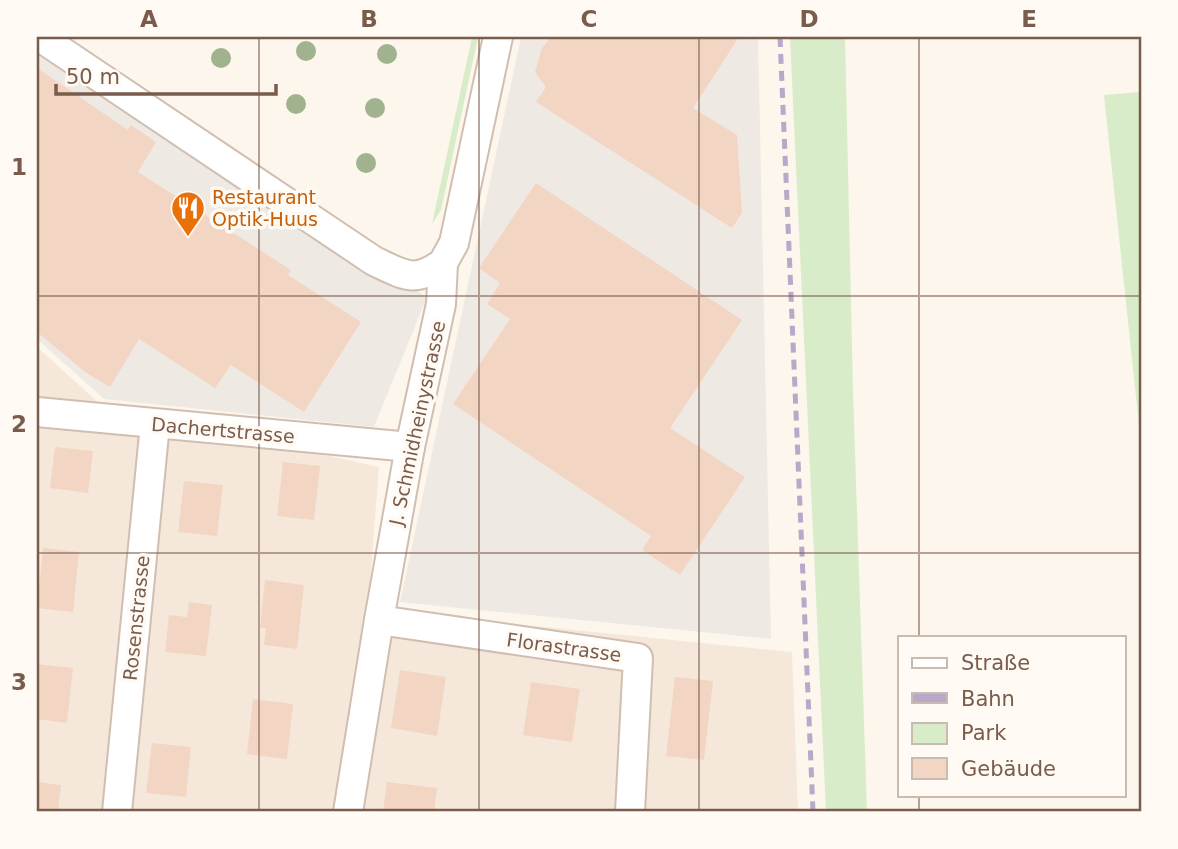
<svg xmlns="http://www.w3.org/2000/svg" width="1178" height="849" viewBox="0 0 1178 849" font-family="'DejaVu Sans',sans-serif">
	<rect width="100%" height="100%" fill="#fdf6ec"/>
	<!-- residential -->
	<path fill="#f5e8da" d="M37,347l64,58 278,62 -11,142 424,43 6,160h-761z"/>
	<!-- industrial -->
	<g fill="#efe9e4">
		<path d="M37,37l390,260 -53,130 -270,-28 -67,-60z"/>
		<path d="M521,37h237l13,602 -371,-37z"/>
	</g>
	<!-- green -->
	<g fill="#d8ecc9">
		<path d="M472,37h6l-37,173 -9,14z"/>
		<path d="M790,37h55l8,355 14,420h-41z"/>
		<path d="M1141,92v352l-37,-349z"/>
	</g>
	<!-- building -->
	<g fill="#f3d5c3">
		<path d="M551,37h188l-46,71 44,27 5,78 -10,15 -196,-126 10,-15 -11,-15 7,-24z"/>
		<path d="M37,68l91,62 3,-5 25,17 -18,30 153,98 -3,5 73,47 -57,90 -73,-47 -16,23 -76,-49 -29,48 -25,-15 -48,-40z"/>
		<path d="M536,183l206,137 -72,108 75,49 -65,98 -38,-25 9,-14 -198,-132 57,-85 -23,-15 13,-21 -21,-15z"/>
		<path d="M55,447l38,4 -5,42 -38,-5z"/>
		<path d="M283,462l37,4 -6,54 -37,-4z"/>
		<path d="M184,481l39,4 -6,51 -39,-4z"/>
		<path d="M43,548l36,4 -6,60 -36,-4z"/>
		<path d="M265,580l39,5 -7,64 -33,-4 2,-17h-6z"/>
		<path d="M189,602l23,3 -6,51 -41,-4 4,-37 18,2z"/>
		<path d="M37,664l36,4 -6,55 -30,-4z"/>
		<path d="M400,670l46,7 -9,59 -46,-8z"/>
		<path d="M675,677l38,4 -9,79 -38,-4z"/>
		<path d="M531,682l49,7 -8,53 -49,-7z"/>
		<path d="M253,699l40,5 -6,55 -40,-5z"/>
		<path d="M152,743l39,4 -5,50 -40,-4z"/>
		<path d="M37,782l24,3 -3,27h-21z"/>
		<path d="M387,782l50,6 -3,24h-51z"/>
	</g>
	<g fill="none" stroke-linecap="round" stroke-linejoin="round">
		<!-- minor casing -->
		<g stroke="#d1beb0" stroke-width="32">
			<g id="minor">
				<path d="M40,37l334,224c30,14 40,23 69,2"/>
				<path d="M37,412l373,35"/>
				<path d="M379,620l259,38 -8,154"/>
				<path d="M117,812l38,-388"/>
				<path d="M348,812l31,-192 31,-173 31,-143 2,-41 11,-20 44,-206"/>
			</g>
		</g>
		<!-- minor -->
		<use href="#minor" stroke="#fff" stroke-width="28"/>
		<!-- rail -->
		<path stroke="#b9a8c9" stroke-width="5" stroke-dasharray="10 7" stroke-linecap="butt" d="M780,37l33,775"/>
	</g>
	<!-- trees -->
	<g fill="#a0b28e">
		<circle cx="306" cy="51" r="10"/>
		<circle cx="387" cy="54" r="10"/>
		<circle cx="221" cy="58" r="10"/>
		<circle cx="296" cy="104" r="10"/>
		<circle cx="375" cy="108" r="10"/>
		<circle cx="366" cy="163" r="10"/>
	</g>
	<!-- grid -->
	<path fill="none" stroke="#7a5c4d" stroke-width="2" stroke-opacity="0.55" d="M259,37v775M479,37v775M699,37v775M919,37v600M37,296h1104M37,553h1104M919,795v17"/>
	<!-- icons -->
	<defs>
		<g id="restaurant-pin" transform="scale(1.75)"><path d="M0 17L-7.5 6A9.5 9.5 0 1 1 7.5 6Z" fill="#e8710a" stroke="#fffaf3"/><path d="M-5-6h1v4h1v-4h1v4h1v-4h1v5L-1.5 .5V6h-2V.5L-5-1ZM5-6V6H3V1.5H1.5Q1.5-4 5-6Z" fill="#fff"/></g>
	</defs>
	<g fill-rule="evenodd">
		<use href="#restaurant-pin" x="188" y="208"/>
	</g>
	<g text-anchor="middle" stroke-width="7" stroke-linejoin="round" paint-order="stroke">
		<!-- food labels -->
		<g font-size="19" fill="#c56008" stroke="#fffaf3" text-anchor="start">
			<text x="212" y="204">Restaurant<tspan x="212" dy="22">Optik-Huus</tspan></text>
		</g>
		<!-- street labels -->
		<g font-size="19" fill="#7a5c4d" stroke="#fffaf3">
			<text transform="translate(417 423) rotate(-78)" y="7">J. Schmidheinystrasse</text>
			<text transform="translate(223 430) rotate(5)" y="7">Dachertstrasse</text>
			<text transform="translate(136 618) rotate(-84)" y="7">Rosenstrasse</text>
			<text transform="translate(564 647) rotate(8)" y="7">Florastrasse</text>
		</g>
	</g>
	<!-- border -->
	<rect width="1178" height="849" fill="none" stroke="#fffaf3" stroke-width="77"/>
	<!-- legend -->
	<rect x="898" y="636" width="228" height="161" fill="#fffaf3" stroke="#cabbb1" stroke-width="2"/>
	<rect x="912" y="658" width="35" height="10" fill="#ffffff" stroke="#cabbb1" stroke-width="2"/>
	<text x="961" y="670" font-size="21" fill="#7a5c4d">Straße</text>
	<rect x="912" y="693" width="35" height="10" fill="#b9a8c9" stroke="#cabbb1" stroke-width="2"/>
	<text x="961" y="706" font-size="21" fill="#7a5c4d">Bahn</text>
	<rect x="912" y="723" width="35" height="21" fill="#d8ecc9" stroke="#cabbb1" stroke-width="2"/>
	<text x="961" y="740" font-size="21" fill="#7a5c4d">Park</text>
	<rect x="912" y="758" width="35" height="21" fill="#f3d5c3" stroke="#cabbb1" stroke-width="2"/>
	<text x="961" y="776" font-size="21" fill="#7a5c4d">Gebäude</text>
	<!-- scale -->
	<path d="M56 84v10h220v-10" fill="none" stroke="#7a5c4d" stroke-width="3.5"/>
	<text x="66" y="84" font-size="21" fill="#7a5c4d" stroke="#fffaf3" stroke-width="5" paint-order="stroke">50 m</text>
	<rect x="38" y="38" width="1102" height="772" fill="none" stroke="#7a5c4d" stroke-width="2.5"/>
	<g font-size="23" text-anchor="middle" font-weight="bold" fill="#7a5c4d">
		<text x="149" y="27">A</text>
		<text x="369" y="27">B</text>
		<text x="589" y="27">C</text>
		<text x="809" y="27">D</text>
		<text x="1029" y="27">E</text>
		<text x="19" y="175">1</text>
		<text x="19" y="432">2</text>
		<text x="19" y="690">3</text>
	</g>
</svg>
